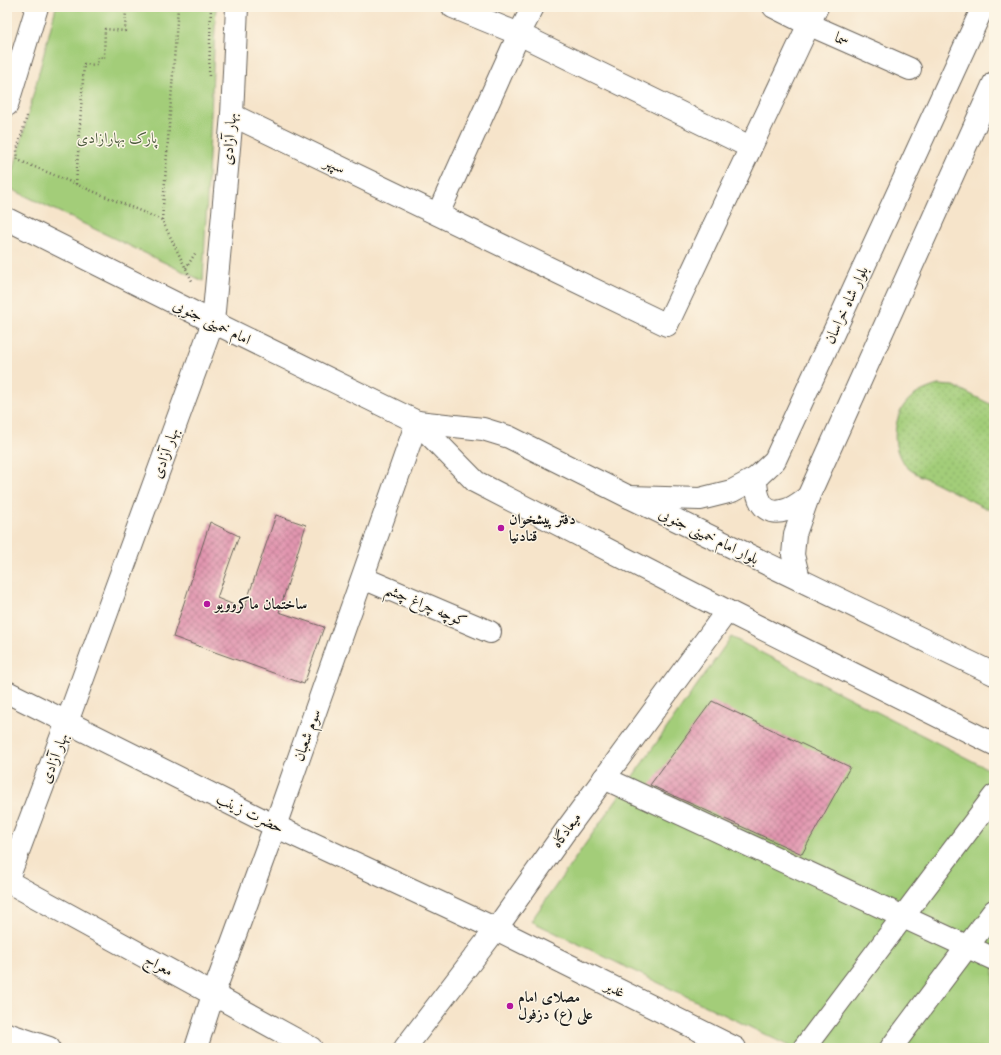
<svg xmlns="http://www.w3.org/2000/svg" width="1001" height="1055" viewBox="0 0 1001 1055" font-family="'Old Standard TT',Amiri,serif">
	<defs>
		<pattern id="grass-dots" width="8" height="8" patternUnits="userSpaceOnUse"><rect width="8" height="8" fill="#a3cd79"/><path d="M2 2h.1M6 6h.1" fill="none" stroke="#8caf68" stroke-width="1.8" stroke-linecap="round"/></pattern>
		<pattern id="building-cross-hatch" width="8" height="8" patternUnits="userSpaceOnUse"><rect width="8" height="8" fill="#e296b0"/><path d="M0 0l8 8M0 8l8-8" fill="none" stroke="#b67a8e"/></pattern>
	</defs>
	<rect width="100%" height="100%" fill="#fcf5e5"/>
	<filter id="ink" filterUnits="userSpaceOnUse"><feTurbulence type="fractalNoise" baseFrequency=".025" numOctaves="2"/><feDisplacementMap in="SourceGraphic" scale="8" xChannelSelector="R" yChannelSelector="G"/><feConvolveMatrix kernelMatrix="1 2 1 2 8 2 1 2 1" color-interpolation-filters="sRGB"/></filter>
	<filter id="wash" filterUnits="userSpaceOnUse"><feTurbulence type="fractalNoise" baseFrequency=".012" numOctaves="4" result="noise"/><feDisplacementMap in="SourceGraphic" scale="16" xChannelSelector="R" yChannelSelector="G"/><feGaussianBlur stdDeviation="0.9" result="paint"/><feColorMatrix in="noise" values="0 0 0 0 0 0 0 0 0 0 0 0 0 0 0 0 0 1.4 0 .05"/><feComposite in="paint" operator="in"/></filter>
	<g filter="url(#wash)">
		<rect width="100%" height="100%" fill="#f6e4ca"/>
		<!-- grass -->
		<path fill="url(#grass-dots)" stroke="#60744a" d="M938,385l16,1 40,20v106c-19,-9 -38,-19 -58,-29 -8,-4 -17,-7 -24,-12 -17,-11 -20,-35 -14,-53 6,-20 21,-27 40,-33z"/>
		<!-- park -->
		<g fill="#a3cd79" stroke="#60744a">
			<path d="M56,7h160l-13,274 -194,-93z"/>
			<path d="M731,637l263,135v276h-201l-262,-127z"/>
		</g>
		<g id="blocks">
			<!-- building -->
			<g fill="url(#building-cross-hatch)">
				<path d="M276,515l30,10 -27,87 45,15 -20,57 -131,-47 37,-115 29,14 -22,62 27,11z"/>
				<path d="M712,701l138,66 -48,87 -152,-69z"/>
			</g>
		</g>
	</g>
	<g filter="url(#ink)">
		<use href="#blocks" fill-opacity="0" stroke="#686259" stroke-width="1"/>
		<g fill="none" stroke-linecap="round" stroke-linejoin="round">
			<!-- minor casing -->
			<g stroke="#686259" stroke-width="24">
				<g id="minor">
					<path d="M453,7l66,27 231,113"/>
					<path d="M774,7l34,17 102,45"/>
					<path d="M232,115l435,210 150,-318"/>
					<path d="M438,214l81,-180 14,-27"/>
					<path d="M363,578l127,54"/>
					<path d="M7,692l268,134 221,103 239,119"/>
					<path d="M604,778l390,181"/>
					<path d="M7,881l60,-159 146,-400 19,-207 5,-108"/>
					<path d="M7,881l304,167"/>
					<path d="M7,1034l42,14"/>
					<path d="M196,1048l17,-53 62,-169 142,-404"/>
					<path d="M405,1048l91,-119 68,-96 163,-222"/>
					<path d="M804,1048l190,-252"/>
					<path d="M891,1048l103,-137"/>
				</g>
			</g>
			<!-- major casing -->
			<g stroke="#686259" stroke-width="24">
				<g id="major">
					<path d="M7,105l30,-98"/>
					<path d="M7,219l206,103 204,100 59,60 251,129 267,133"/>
					<path d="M417,422l66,7 26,8 120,60 365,177"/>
					<path d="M756,478c0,19 6,40 30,32 8,-2 16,-9 22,-13"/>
					<path d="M629,497l71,2 32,-8 24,-13 19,-18 208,-453"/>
					<path d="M799,579l-6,-24 2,-21 13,-37 186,-414"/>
				</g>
			</g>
			<!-- path -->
			<g stroke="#686259" stroke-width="2.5" stroke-dasharray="1 3" stroke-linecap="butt">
				<path d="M209,76l2,-69"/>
				<path d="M27,116l-10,34 1,10 144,60 31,63"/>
				<path d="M76,184l8,-120 13,1 1,-8 6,1 1,-29 20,2 1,-24"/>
				<path d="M162,220l16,-213"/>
				<path d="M186,268l10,-16"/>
			</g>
			<!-- minor -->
			<use href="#minor" stroke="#fff" stroke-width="22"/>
			<!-- major -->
			<use href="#major" stroke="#fff" stroke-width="22"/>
		</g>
	</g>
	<!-- markers -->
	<g fill="#b5179e" stroke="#fcf5e5" stroke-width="1.5">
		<circle cx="501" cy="528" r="4"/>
		<circle cx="207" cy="604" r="4"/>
		<circle cx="510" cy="1006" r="4"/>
	</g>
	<g text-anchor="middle" stroke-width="3" stroke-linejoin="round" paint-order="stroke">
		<!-- street labels -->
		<g font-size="15" fill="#1c1c1c" stroke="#fcf5e5">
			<text transform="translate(842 39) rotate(24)" y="5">سما</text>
			<text transform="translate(229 139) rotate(-85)" y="5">بهار آزادی</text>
			<text transform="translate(335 165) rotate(26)" y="5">سپهر</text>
			<text transform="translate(846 305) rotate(-65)" y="5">بلوار شاه خراسان</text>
			<text transform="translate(212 322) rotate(26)" y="5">امام خمینی جنوبی</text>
			<text transform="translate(165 453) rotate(-70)" y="5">بهار آزادی</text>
			<text transform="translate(709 536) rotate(26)" y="5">بلوار امام خمینی جنوبی</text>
			<text transform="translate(426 605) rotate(23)" y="5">کوچه چراغ چشم</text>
			<text transform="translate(307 735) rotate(-70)" y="5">سوم شعبان</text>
			<text transform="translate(54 758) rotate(-69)" y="5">بهار آزادی</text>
			<text transform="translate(250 813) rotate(26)" y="5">حضرت زینب</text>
			<text transform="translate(566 830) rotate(-54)" y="5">میعادگاه</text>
			<text transform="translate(159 965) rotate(29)" y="5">معراج</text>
			<text transform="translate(615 989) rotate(26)" y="5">غدیر</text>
		</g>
		<!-- park labels -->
		<g font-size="15" fill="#4b5a3d" stroke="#fcf5e5">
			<text x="117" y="143">پارک بهارازادی</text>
		</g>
		<!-- poi labels -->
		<g font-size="15" font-weight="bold" fill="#1c1c1c" stroke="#fcf5e5" text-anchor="start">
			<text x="509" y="524">دفتر پیشخوان<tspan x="509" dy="17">قنادنیا</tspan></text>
			<text x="215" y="609">ساختمان ماکروویو</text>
			<text x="518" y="1002">مصلای امام<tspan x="518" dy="17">علی (ع) دزفول</tspan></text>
		</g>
	</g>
	<!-- margin -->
	<rect width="1001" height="1055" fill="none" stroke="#fcf5e5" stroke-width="24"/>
</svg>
